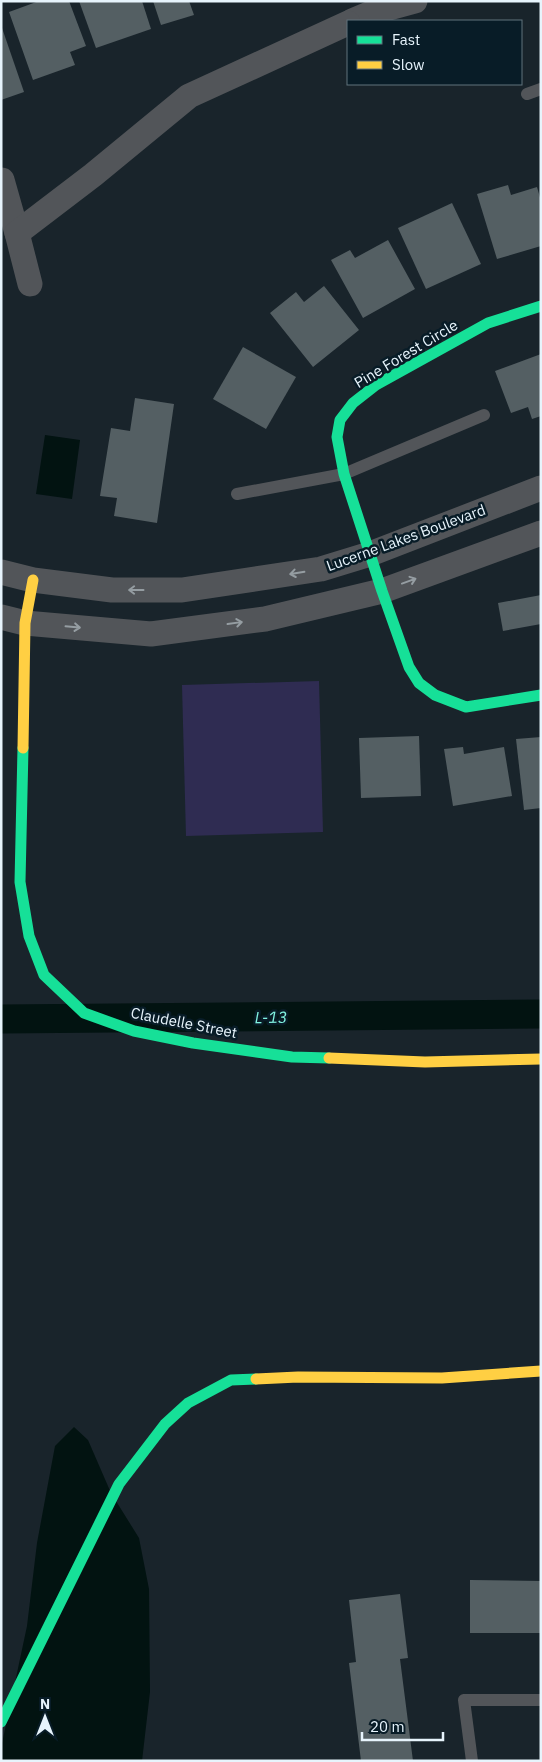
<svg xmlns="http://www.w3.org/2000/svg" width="542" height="1762" viewBox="0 0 542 1762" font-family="'IBM Plex Sans',sans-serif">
	<rect width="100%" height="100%" fill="#19242b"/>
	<!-- green -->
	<path fill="#2f2c52" d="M319,681l4,151 -137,4 -4,-151z"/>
	<!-- water -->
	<g fill="#021311">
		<path d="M45,435l35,5 -8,59 -36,-5z"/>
		<path d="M74,1427l14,13 23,53 28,45 10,51 1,103 -8,69h-141v-13l26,-122 10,-83 18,-97z"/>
	</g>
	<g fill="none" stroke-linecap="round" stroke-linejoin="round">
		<!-- canal -->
		<path stroke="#021311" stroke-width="29" d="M1,1019l540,-5"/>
	</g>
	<!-- building -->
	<g fill="#545f63">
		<path d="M39,1h30l17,45 -16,6 5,13 -42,15 -24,-68z"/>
		<path d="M79,1h63l9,28 -55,19z"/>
		<path d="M153,1h36l5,14 -33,10z"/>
		<path d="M1,25l23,67 -23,8z"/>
		<path d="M508,185l3,10 26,-8 4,14v45l-44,13 -20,-65z"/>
		<path d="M452,203l29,61 -55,25 -28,-61z"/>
		<path d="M388,240l27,49 -52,29 -32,-58 19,-10 5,8z"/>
		<path d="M324,286l35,44 -46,37 -43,-54 26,-21 8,10z"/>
		<path d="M243,347l53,30 -30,52 -53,-30z"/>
		<path d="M541,354v62l-9,3 -4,-12 -17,6 -16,-42z"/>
		<path d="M135,398l39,6 -17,119 -43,-7 3,-18 -17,-2 11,-68 19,3z"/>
		<path d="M541,595v29l-38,7 -5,-28z"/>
		<path d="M419,736l2,60 -60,2 -2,-60z"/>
		<path d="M541,737v71l-17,2 -8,-71z"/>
		<path d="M463,747l1,7 40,-7 8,49 -59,10 -9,-57z"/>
		<path d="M470,1580l71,1v52h-71z"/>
		<path d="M400,1594l8,64 -8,1 13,102h-52l-12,-98 7,-1 -7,-62z"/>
	</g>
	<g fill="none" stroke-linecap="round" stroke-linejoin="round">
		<!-- lane -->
		<g stroke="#525559" stroke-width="12">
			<path d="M527,94l14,-5"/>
			<path d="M237,494l107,-20 140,-59"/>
			<path d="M472,1761l-8,-61h77"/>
		</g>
		<!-- street -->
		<g stroke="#525559" stroke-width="25">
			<path d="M352,21l19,-8 44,-12"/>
			<path d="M2,180l15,53"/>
			<path d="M30,284l-13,-51 76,-58 96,-79 159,-73"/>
			<path d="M1,572l32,8 79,10h70l139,-21 49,-15 171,-66"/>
			<path d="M1,617l24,6 126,11 114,-15 117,-28 159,-58"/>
		</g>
		<!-- fast -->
		<g stroke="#16e098" stroke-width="11">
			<path d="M541,306l-53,17 -112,62 -23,18 -13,17 -3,17 7,37 38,117 27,76 10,16 16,12 31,12 75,-12"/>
			<path d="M23,748l-3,134 9,54 15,39 40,38 50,18 59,12 99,14 37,1"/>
			<path d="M1,1722l118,-238 46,-60 23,-21 43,-23 25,-1"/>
		</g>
		<!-- slow -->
		<g stroke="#ffcf43" stroke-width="11">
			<path d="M23,748l2,-125 8,-43"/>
			<path d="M329,1058l96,4 116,-3"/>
			<path d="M256,1379l42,-2 144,1 99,-7"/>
		</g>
	</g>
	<!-- one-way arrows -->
	<defs><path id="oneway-shaft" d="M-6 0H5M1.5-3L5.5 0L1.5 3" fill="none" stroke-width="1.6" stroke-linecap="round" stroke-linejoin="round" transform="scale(1.25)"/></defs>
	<g stroke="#959da2">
		<use href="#oneway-shaft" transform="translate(297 573) rotate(171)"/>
		<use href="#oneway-shaft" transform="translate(409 581) rotate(-20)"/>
		<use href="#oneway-shaft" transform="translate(136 590) rotate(180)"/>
		<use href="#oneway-shaft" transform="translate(235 623) rotate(-8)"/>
		<use href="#oneway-shaft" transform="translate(73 627) rotate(5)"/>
	</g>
	<g text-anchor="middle" stroke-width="5" stroke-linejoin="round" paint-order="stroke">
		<!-- street labels -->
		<g font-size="15" fill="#e7f4fc" stroke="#081c27">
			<text transform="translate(406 354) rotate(-31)" y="5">Pine Forest Circle</text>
			<text transform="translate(406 538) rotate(-20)" y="5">Lucerne Lakes Boulevard</text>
			<text transform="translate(184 1023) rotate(11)" y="5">Claudelle Street</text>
		</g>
		<!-- water labels -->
		<g font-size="16" font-style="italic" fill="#81f3e1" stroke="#081c27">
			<text transform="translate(271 1017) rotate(-1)" y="6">L-13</text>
		</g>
	</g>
	<!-- border -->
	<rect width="542" height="1762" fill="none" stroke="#e7f4fc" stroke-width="5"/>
	<!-- legend -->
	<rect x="347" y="20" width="175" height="65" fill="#081c27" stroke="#61727c"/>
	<rect x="357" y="36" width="25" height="8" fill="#16e098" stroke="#61727c"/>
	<text x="392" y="45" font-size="15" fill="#e7f4fc">Fast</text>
	<rect x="357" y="61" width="25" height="8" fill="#ffcf43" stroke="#61727c"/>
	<text x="392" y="70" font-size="15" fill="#e7f4fc">Slow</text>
	<!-- north arrow -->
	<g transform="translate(45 1717)" stroke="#081c27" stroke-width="4" paint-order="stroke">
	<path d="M0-4L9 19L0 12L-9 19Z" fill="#e7f4fc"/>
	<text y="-8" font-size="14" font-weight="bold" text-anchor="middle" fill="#e7f4fc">N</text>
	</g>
	<!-- scale -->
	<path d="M362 1732v8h81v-8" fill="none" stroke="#e7f4fc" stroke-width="2.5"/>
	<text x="370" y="1732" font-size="15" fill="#e7f4fc" stroke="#081c27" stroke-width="4" paint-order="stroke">20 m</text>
</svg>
